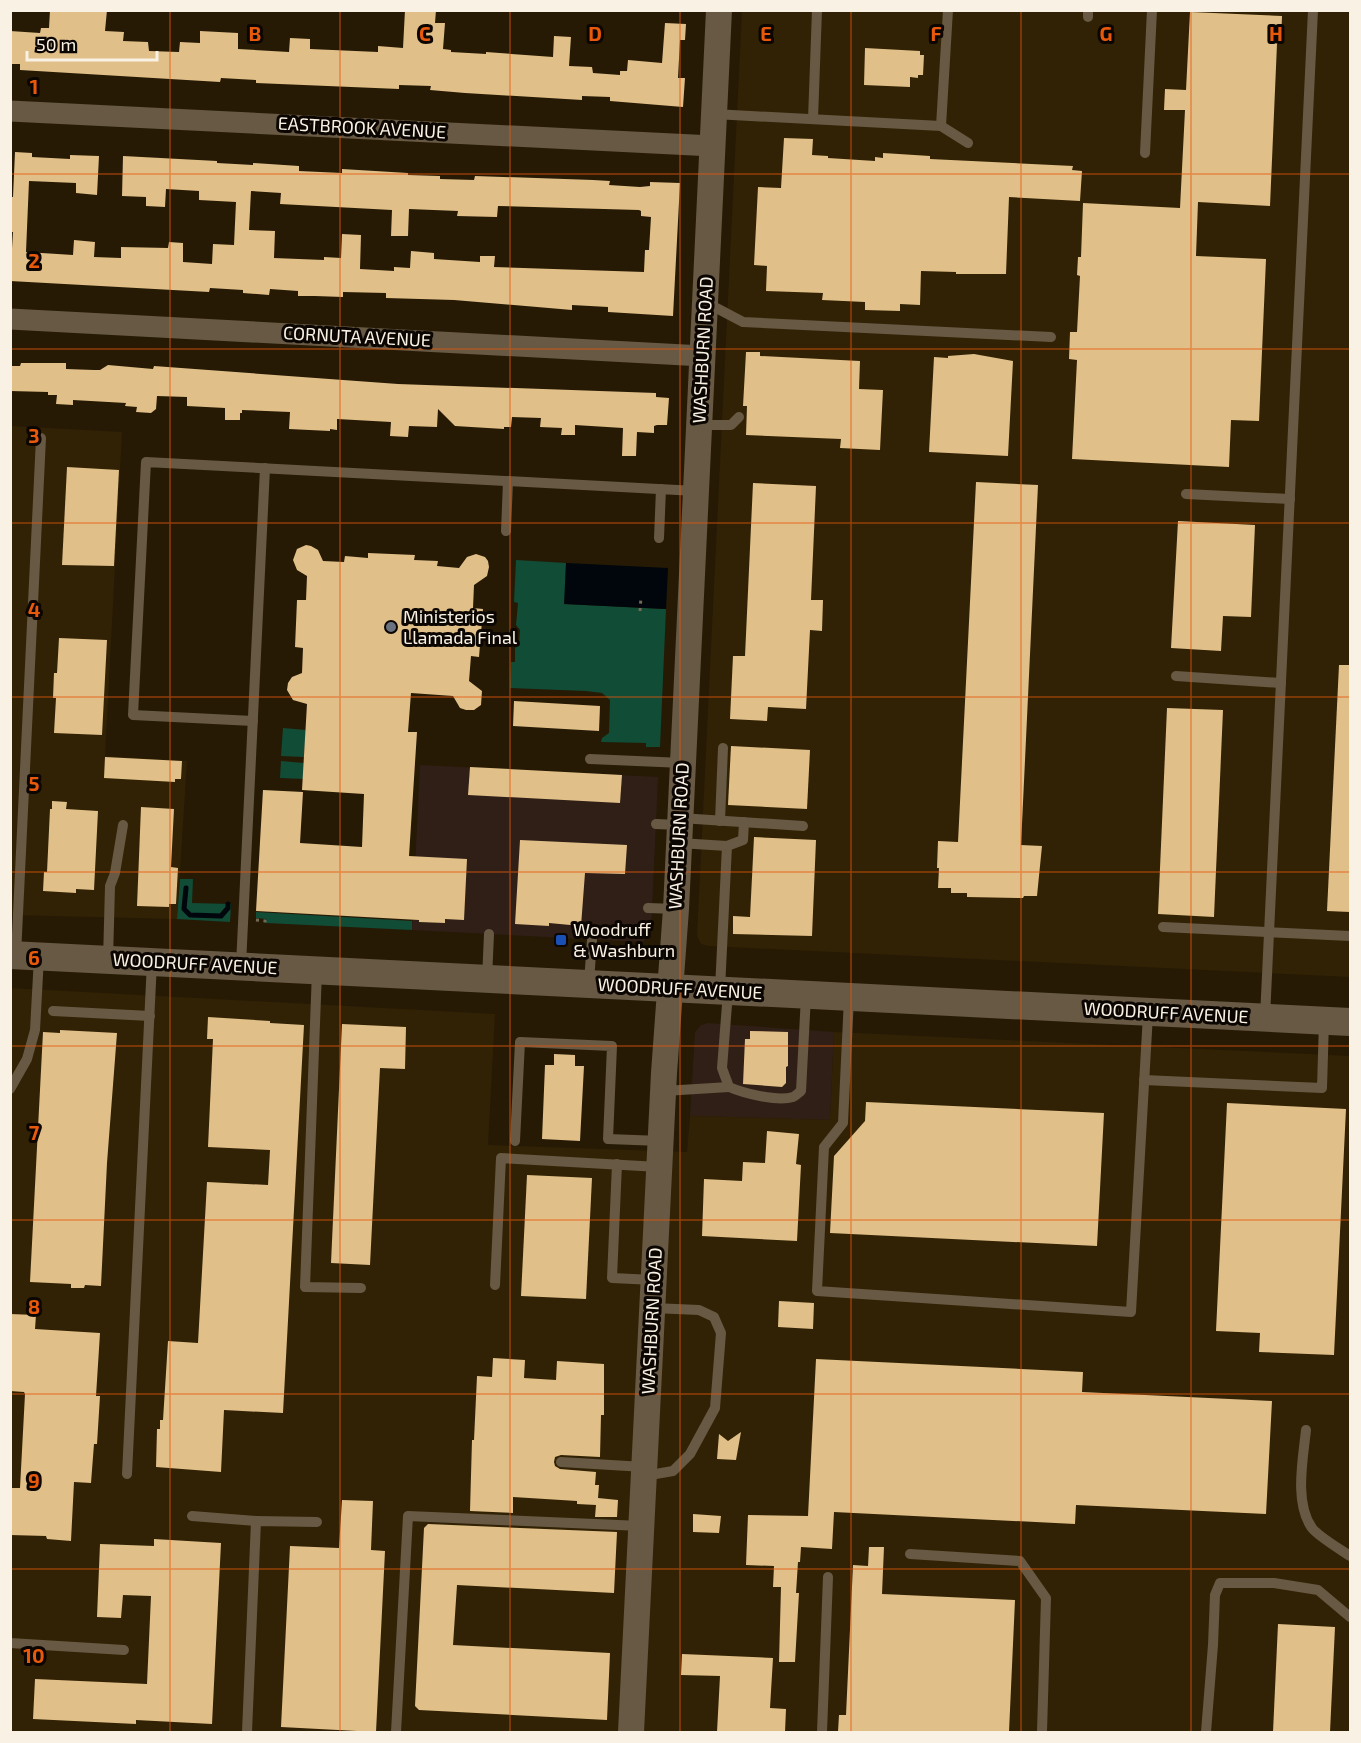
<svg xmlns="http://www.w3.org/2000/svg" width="1361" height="1743" viewBox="0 0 1361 1743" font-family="'Exo 2',sans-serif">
	<rect width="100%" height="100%" fill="#261a05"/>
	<!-- commercial -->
	<g fill="#301f17">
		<path d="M420,765l238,12 -7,154 -8,11 -231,-12z"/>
		<path d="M707,1023l127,9 -4,88 -140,-4 5,-84 5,-6z"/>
	</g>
	<!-- built -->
	<g fill="#312205">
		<path d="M742,11h608v966l-642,-31 -7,-2 -4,-8z"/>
		<path d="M10,426l112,6 -17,324 82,5 -10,158 -166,-4z"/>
		<path d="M10,988l485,26 -7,131 199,7 3,-36 140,4 4,-88 516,24v676h-1339z"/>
	</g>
	<!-- green -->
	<g fill="#114c36">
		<path d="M516,560l50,3 -1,41 101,5 -6,138h-14v-4l-45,-1 1,-4 7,-5 1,-33 -8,-7 -16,-2 -76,-3 1,-26h4v-14l4,-4 1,-14 -4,-5 2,-22 -4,-1z"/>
		<path d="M283,728l23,2 -2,27 -23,-1z"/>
		<path d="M281,761l23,2 1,16 -25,-1z"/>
		<path d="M180,879h13l-1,24 39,1 -1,18 -53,-3z"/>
		<path d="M256,912l156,9v9l-146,-7v-4l-10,-1z"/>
	</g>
	<!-- water -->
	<path fill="#00060c" d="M566,563l102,5 -2,41 -102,-5z"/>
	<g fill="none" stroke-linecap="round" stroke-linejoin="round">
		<!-- stream -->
		<path stroke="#00060c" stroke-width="5" d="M186,888l-2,21 6,6 31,1 7,-8v-4"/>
	</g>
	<!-- building -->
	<g fill="#e1bf88" fill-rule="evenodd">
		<path d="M50,10h57l-2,21 19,1 -1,9 25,1 1,9 30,1 1,-10 20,1v-12l38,2v16l51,3 1,-14 20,1v10l68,3v-6l25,2 2,-38h31l-1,13h10l-2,26 8,1v2l35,2v-2l67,5 1,-21 17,1 -2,29 23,1 1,6 27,2v-4h7l1,-11 34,3 3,-40 21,1 -1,16h-5l-2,38h7l-2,29 -73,-6v-4l-28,-1v4l-117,-7 -35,-3 1,-4 -32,-1v4l-143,-6v-3l-35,-2 -1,4 -200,-12v-6h-10v-33l30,2 1,-5h8z"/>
		<path d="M1190,12l92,4 -1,28h-4l-7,162 -72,-4 -2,54 70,3 -7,162 -28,-1 -2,47 -157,-8 5,-99 -8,-1 1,-27h7l3,-56 -3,-1 1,-18h3l2,-54 97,5 5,-98h-21l1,-21 21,1z"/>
		<path d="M865,48l55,3v4h4l-1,20h-5v3l-8,-1v10l-46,-2z"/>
		<path d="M784,138l29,1 -1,16 16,1v2l47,3v-4l8,1v-5l47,3v3l143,7 -1,4 10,1 -2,30 -71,-4 -3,77h-50v-2l-35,-1 -1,34 -20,-1v7l-35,-1v-8l-43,-2 1,-7 -57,-2 1,-25 -13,-1 4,-78 23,1z"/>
		<path d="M15,152l17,1v4l38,2v-4l29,1 -2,39 -21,-2v-10l-47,-2 -3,71 47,3 1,-15 21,2 -1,15 27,1v-11l47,1 1,-6 14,1v19l29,2 1,-20 21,1 2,-43 -37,-2v-9l-33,-2 -1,18 -19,-1v-9l-24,-1 1,-40 94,5v2l36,2v-2l46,3v5l43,2v-4l66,4v2l32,1v3l34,1 1,-4 118,4 17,1 -1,4 31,2 10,-1v-4l30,1 -7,133 -65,-4v-5l-36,-2v5l-118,-10 -68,-2v-5l-43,-1v5l-28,-1h-17v-5l-28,-2 -1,6 -26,-2v-3l-33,-2 -1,4 -199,-11 3,-49h-3v-35h3zM251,191l30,2 -1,11 112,6 -1,26h17l1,-27 49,2 -1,5 40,1 1,-11 141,4 2,1v5l10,1 -2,33h-4l-1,22 -150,-5 1,-11h-15v6l-46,-3v-6l-23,-2 -1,17 -16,-1v4l-34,-2 1,-34 -19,-1 -1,24 -17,-1v3l-50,-2 1,-27 -26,-1z"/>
		<path d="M746,352h14v4l100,5 -1,28 24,1 -3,60 -40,-2 1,-9 -95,-4 1,-29h-4z"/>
		<path d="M974,354l39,7 -5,95 -79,-4 5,-95 14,1v-2z"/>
		<path d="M21,363h45v6l28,1h6l8,-5 45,4 1,-3 244,18 258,9v4l13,1 -2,27h-10l-3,1v7l-17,-1 -1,24h-14l1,-28 -48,-3v10h-14l1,-7 -22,-1 1,-9 -29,-1 -1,10h-7v2l-49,-3 -17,-17 -1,18 -28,-1 -1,11 -18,-1 1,-14 -54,-3v11l-7,-1v2l-41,-2 1,-17 -48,-2v3h-2v7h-15v-12l-38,-2v-9l-30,-1 -1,13 -5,4 -15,-1 1,-5 -12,-1 1,-3 -53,-3v5l-17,-1 1,-9h-9v-3l-38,-1v-25h10z"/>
		<path d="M67,467l52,3 -5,96 -52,-1z"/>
		<path d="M976,482l62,3 -17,360 21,1 -5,50h-13l-1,2 -56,-1v-4h-16v-5h-13l1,-20h-2l1,-27 20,1z"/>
		<path d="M753,483l63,3 -5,114h12l-1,31 -12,-1 -4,79 -38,-2 -1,14 -37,-2 3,-63h12z"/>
		<path d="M1178,521l77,4 -4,92 -28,-1 -2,35 -50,-3z"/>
		<path d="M306,545l5,1 7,4 5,11 21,1 1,-6 23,2v-5l47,2 -1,5 24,1 -1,5 22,2 8,-11 9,-3 9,3 3,4 1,6 -2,9 -13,9 -1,23 10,1 -4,48 -8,-1 -2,25 13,10 -1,14 -7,5h-8l-6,-2 -7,-12 -42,-3 -3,39h9l-8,124 58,3 -3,61 -19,-1v4l-26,-1v-2l-163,-9 7,-121 40,2 -3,51 62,4 2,-53 -62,-4 5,-86 -14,-4 -6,-10 1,-7 4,-6 10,-4 1,-25 -8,-1 2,-47h9l1,-24 -10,-6 -4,-10 4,-11z"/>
		<path d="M59,638l48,2 -5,95 -48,-2 2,-35h-3l1,-25h3z"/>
		<path d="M1339,665h11v247l-23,-1z"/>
		<path d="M514,701l86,5 -1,25 -86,-5z"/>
		<path d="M1167,708l56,2 -9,207 -56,-3z"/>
		<path d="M731,746l79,4 -3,59 -79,-4z"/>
		<path d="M105,757l77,4 -1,18h-6v3l-71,-4z"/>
		<path d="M470,767l152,8 -2,28 -152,-8z"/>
		<path d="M52,801l15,1 -1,7 32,2 -4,79 -18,-1v4l-33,-2 1,-19h3l3,-63h2z"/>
		<path d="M141,807l33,2 -3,58 7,1 -2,36h-7v3l-32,-1z"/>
		<path d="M754,837l62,3 -4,96 -79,-2v-18l17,1z"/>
		<path d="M520,840l107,5 -2,29 -40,-1 -4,53 -32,-3v3l-34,-2z"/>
		<path d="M208,1017l62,4v2l34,2 -21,388 -59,-3 -3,62 -65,-5 1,-38h3v-9h3l5,-79 30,2 9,-161 61,3 2,-35 -62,-3 5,-108h-6z"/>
		<path d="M342,1024l64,3 -1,42 -25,-1 -10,197 -39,-2z"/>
		<path d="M60,1030l57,3 -10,130 -6,123 -16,-1 -1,3h-13v-4l-41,-2 13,-250 17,1z"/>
		<path d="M750,1031l38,1v34l-2,1v16l-4,4 -39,-3 2,-45h5z"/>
		<path d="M554,1054l21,1v11h9l-4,75 -38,-2 3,-74h9z"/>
		<path d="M866,1102l238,11 -7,133 -267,-13 4,-77 31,-35z"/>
		<path d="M1227,1103l119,6 -12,246 -75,-3 1,-19 -44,-2z"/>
		<path d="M767,1131l32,3 -3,30 5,1 -4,76 -95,-5 2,-57 38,2 1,-19 22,1z"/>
		<path d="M527,1175l65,3 -6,121 -65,-3z"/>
		<path d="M779,1301l35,2 -1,26 -35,-2z"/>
		<path d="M10,1314l26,1 -1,14 65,4 -4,63h4l-3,48h-3l-3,39 -17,-1 -3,59 -24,-2 -1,-3 -36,-1v-47h10l5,-94 -1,-2 -14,-1z"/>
		<path d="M493,1358l32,2 -1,18 32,2 1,-19 47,3v51h-3l-1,42 -39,-2 -6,2 -1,5 1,4 5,3 36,3 -1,13h4l-1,13 20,2 -1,17h-22l1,-12 -19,-1v-3l-64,-4v16l-43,-2 2,-71h2l3,-64 15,1z"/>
		<path d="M816,1359l267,13 -1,20 190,9 -6,113 -190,-9 -1,19 -241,-12 -2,37 -31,-2 -1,15h-2l-2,31h3l-4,69h-16l2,-75h-8l1,-21 -28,-1 2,-50 60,1z"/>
		<path d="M741,1432l-5,28 -19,-1 2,-25 9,7z"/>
		<path d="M342,1500l31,1 -2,49 14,1 -9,181 -95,-5 9,-181 49,2z"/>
		<path d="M693,1514l28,2 -2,17 -26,-1z"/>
		<path d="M428,1524l189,8 -3,61 -157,-8 -4,60 157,8 -3,67 -188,-10 -4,-4 9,-178z"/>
		<path d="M154,1539l67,4 -9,181 -76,-4v4l-103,-5 2,-40 112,5 4,-88 -28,-1 -2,23 -24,-1 3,-73 54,2z"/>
		<path d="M869,1547h15l-2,47 133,6 -6,132h-171l1,-17h7l7,-150 15,1z"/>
		<path d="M1278,1624l57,3 -5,105h-57z"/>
		<path d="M682,1654l91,4 -3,50 16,1 -1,23h-68l3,-56 -39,-1z"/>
	</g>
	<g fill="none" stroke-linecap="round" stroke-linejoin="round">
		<!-- path -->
		<g stroke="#756a58" stroke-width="3" stroke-dasharray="3 4.5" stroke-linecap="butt">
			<path d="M640,611l1,-14"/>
			<path d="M256,920l9,1v2"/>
		</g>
		<!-- service -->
		<g stroke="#675943" stroke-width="10">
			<path d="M1088,17v-7"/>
			<path d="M714,114l227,12 27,17"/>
			<path d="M813,119l4,-109"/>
			<path d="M941,126l7,-116"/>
			<path d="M1145,153l7,-143"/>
			<path d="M705,302l38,20 308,15"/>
			<path d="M699,425h32l8,-8"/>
			<path d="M1186,494l104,5"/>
			<path d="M506,531l2,-50"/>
			<path d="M659,538l2,-49"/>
			<path d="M1176,676l105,7"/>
			<path d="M253,721l-120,-6 13,-253 550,29"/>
			<path d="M590,759l93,4"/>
			<path d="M680,818l123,8"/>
			<path d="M720,821l3,-73"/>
			<path d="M656,824l23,1"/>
			<path d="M679,843l48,3 -7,143"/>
			<path d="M727,846l16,-6 1,-18"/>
			<path d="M648,908l28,1"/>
			<path d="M1163,927l187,9"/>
			<path d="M16,955l25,-517"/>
			<path d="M108,960l2,-74 5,-13 8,-48"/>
			<path d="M241,965l24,-497"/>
			<path d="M317,971l-12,316 56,1"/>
			<path d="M487,979l2,-45"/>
			<path d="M589,982l3,-42"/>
			<path d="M728,992l-6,76 7,19c14,6 48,15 64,10 3,-1 5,-4 8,-6l5,-95"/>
			<path d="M849,998l-6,125 -19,24 -7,144 314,21 17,-298"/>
			<path d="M53,1011l97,5"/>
			<path d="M1265,1017l48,-1007"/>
			<path d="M1144,1080l178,8 2,-67"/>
			<path d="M10,1089l17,-30 8,-29 4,-73"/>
			<path d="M664,1091l65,-4"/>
			<path d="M515,1141l5,-99 92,4 -4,93 53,2"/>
			<path d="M617,1164l-5,114 42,2"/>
			<path d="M495,1285l6,-127 158,9"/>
			<path d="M1306,1430c-3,29 -12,73 6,98 7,9 28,21 38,28"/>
			<path d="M561,1462l83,5"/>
			<path d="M127,1474l25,-512"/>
			<path d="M644,1476l29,-5 17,-17 25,-46 6,-75 -7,-16 -15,-7 -46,-2"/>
			<path d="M192,1516l64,5"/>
			<path d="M910,1554l110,7 26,37 -4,134"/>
			<path d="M10,1643l114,7"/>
			<path d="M247,1732l9,-211 61,1"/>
			<path d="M396,1732l12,-216 233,10"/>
			<path d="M822,1732l6,-155"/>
			<path d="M1206,1732l7,-87 2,-50 5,-12h54l44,7 32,27"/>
		</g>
		<!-- minor -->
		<g stroke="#675943" stroke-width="21">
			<path d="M10,111l703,35"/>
			<path d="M10,319l693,37"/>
		</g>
		<!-- tertiary -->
		<path stroke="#675943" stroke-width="26" d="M631,1732l33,-659 12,-164 43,-899"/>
		<!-- secondary -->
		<path stroke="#675943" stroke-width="28" d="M10,955l1340,67"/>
	</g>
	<!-- grid -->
	<path fill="none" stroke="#e8590c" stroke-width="1.5" stroke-opacity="0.55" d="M170,10v1722M340,10v1722M510,10v1722M680,10v1722M851,10v1722M1021,10v1722M1191,10v1722M10,174h1340M10,349h1340M10,523h1340M10,697h1340M10,872h1340M10,1046h1340M10,1220h1340M10,1394h1340M10,1569h1340"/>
	<!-- markers -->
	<circle fill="#6b7280" stroke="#0b0601" stroke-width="2" cx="391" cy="627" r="6"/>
	<rect fill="#1a4fb4" stroke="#0b0601" stroke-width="2" x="555" y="934" width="12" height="12" rx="3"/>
	<g text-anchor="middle" stroke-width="6" stroke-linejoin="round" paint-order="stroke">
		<!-- street labels -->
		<g font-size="18" fill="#f9f1e4" stroke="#0b0601">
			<text transform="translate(362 128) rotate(3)" y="6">EASTBROOK AVENUE</text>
			<text transform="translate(357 337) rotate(3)" y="6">CORNUTA AVENUE</text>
			<text transform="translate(703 350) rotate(-87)" y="6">WASHBURN ROAD</text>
			<text transform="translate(679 836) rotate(-87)" y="6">WASHBURN ROAD</text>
			<text transform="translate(195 964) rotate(3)" y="6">WOODRUFF AVENUE</text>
			<text transform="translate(680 989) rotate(3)" y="6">WOODRUFF AVENUE</text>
			<text transform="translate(1166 1013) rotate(3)" y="6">WOODRUFF AVENUE</text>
			<text transform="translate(652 1321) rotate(-87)" y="6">WASHBURN ROAD</text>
		</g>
		<!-- poi labels -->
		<g font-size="18" fill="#f9f1e4" stroke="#0b0601" text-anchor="start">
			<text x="403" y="623">Ministerios<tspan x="403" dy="21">Llamada Final</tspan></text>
			<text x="573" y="936">Woodruff<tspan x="573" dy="21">&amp; Washburn</tspan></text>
		</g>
	</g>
	<g font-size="20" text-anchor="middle" font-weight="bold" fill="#e8590c" stroke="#0b0601" stroke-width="6" stroke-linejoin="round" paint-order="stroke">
		<text x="255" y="41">B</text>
		<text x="425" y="41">C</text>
		<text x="595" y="41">D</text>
		<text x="766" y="41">E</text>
		<text x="936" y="41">F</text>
		<text x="1106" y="41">G</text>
		<text x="1276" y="41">H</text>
		<text x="34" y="94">1</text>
		<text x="34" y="268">2</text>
		<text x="34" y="443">3</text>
		<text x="34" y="617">4</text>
		<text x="34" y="791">5</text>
		<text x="34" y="965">6</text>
		<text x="34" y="1140">7</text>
		<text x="34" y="1314">8</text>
		<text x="34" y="1488">9</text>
		<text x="34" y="1663">10</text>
	</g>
	<!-- border -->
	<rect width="1361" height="1743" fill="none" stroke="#f9f1e4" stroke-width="24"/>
	<!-- scale -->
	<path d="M27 51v9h130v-9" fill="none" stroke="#f9f1e4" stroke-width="3"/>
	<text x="36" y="51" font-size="18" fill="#f9f1e4" stroke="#0b0601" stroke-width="4.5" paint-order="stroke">50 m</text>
</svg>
